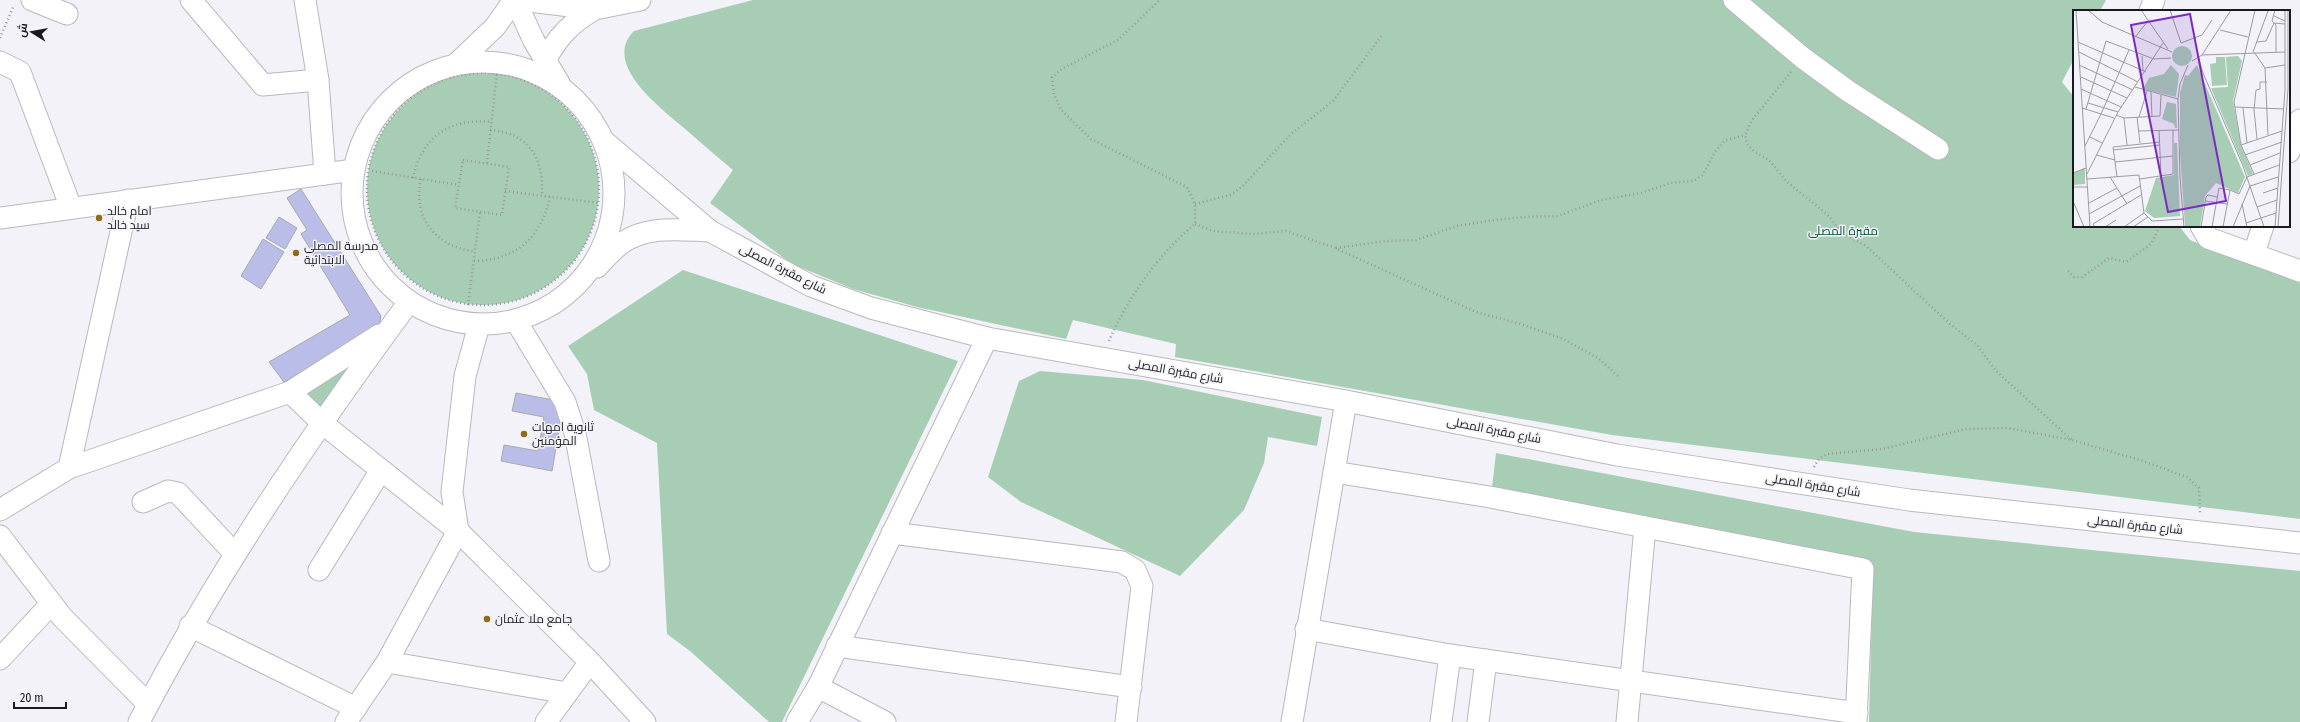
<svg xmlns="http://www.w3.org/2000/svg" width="2300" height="722" viewBox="0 0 2300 722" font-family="'Fira Sans Condensed',Cairo,sans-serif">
	<rect width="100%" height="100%" fill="#f2f2f8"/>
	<!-- green -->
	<g fill="#a7ceb4">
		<path d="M753,0h1353l-6,11h-26v48l-12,23 12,15v129h105l11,14 110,43v236l-688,-84 -437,-78 1,-13 -103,-24 -7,19 -149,-32 -64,-18 -61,-25 -82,-61 23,-33c-17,-14 -33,-28 -49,-42 -23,-20 -83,-64 -50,-97z"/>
		<circle cx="483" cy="189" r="116"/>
		<path d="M683,270l275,91 -176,361h-13l-79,-71 -23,-17 -10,-191 -63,-33 -7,-36 -19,-28z"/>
		<path d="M345,360l7,6 -33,46 -21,-20z"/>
		<path d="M1040,371l103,9 179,37 -5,29 -49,-9 -4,26 -20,47 -64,66 -159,-74 -33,-25 31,-96z"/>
		<path d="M1496,453l418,79 386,39v151h-431l4,-156 -381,-78z"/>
	</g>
	<!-- building -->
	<g fill="#babde7" stroke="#a8a9ae">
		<path d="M301,189l80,127 -2,10 -95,56 -15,-20 81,-47 -49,-81 6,-4 -20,-32z"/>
		<path d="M279,217l18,11 -12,21 -19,-11z"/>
		<path d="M263,239l21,13 -23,37 -20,-13z"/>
		<path d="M516,393l48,9 -12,69 -51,-10 3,-16 34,6 6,-34 -32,-6z"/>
	</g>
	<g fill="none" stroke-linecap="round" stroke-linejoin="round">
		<!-- minor casing -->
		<g stroke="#b8b8bd" stroke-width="23">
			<g id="minor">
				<path d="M32,0l35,14"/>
				<path d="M191,0l72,85 55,-5"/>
				<path d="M305,0l13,80 7,94"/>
				<path d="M515,0l19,41 25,42"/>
				<path d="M521,0l74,9 45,-9"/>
				<path d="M1734,0l69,58 45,33 90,58"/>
				<path d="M2150,11l4,-11"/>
				<path d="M545,61c12,-24 27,-39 50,-52"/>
				<path d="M0,62l20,10 51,136"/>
				<circle cx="483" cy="193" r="131"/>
				<path d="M456,64l39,-37 19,-27"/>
				<path d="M605,142l105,89 101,55 60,22 116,30 359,63 271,54 292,45 391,43"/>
				<path d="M2289,152l11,-32"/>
				<path d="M0,218l354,-48"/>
				<path d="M2201,226l7,12 92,33"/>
				<path d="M2254,253l9,-27"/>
				<path d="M597,267c8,-8 16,-18 25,-24 26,-18 58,-13 88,-12"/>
				<path d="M516,321l49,81 10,31 24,128"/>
				<path d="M290,392l32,31 136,108 132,131 55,60"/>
				<path d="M69,468l59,-268"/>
				<path d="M1334,472l156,25 373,72 -7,153"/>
				<path d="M143,502l25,-11 10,2 57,61"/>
				<path d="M0,510l69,-42 221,-76 89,-57"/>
				<path d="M892,533l230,29 13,8 7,16 -16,136"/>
				<path d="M0,536l62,81 86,87"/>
				<path d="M319,570l62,-100"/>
				<path d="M190,626l166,82"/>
				<path d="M1306,629l144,26 407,58"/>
				<path d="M837,646l294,41"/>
				<path d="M0,659l51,-55"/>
				<path d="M387,662l180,31"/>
				<path d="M818,687l67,35"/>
				<path d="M139,722c77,-148 171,-286 270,-420"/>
				<path d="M346,722l41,-60 71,-131 -6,-39 13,-116 14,-51"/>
				<path d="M546,722l44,-60"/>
				<path d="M797,722l21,-35 169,-349"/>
				<path d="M1292,722l54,-321"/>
				<path d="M1441,722l9,-67"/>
				<path d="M1478,722l8,-62"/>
				<path d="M1627,722l18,-195"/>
			</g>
		</g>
		<!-- path -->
		<g stroke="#97979b" stroke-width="2.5" stroke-dasharray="1 3" stroke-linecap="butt">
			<path d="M0,38l14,-33"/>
			<path d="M1791,72l-39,48 -7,15 2,9 8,8 14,8 18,22 42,34 12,16 25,14 84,78 27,21 19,26 76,69"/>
			<circle cx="483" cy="189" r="116"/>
			<path d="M490,130c40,3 54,29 52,66"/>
			<path d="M463,160l46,7 -7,48 -47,-7z"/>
			<path d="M487,163l10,-90"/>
			<path d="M372,171l87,14"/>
			<path d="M413,178c9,-42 37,-60 78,-56"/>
			<path d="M421,179c-9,38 15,69 54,72"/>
			<path d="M505,191l94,12"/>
			<path d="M1195,204l35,-9 12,-8 49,-53 42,-33 50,-67"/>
			<path d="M1195,224l18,7 41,3 32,-3 49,17 141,64 45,12 42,15 35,19 22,20"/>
			<path d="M1336,248l50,-7 30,-1 41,-14 38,-6 28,-3 35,-1 43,-16 40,-7 29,-10 23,-2 10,-6 12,-23 9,-11 21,-6"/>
			<path d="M474,261c42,-1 67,-23 76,-64"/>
			<path d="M2068,271l6,6h8l27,-19 17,4 25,-18 9,-18"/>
			<path d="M468,305l12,-93"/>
			<path d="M1109,341c18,-42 50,-88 86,-117v-20l-8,-17 -96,-48 -30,-29 -7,-16 -2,-17 10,-8 56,-29 42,-40"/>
			<path d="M1814,467l5,-8 8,-5 55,-5 84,-20 42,-1 64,12 71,21 44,16 12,11 1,25"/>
		</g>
		<!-- minor -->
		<use href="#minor" stroke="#fff" stroke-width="21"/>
	</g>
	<!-- markers -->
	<g fill="#936b14" stroke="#f2f2f8" stroke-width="1.5">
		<circle cx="99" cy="218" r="4"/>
		<circle cx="296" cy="253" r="4"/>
		<circle cx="524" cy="434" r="4"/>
		<circle cx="487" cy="619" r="4"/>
	</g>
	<g text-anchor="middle" stroke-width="3" stroke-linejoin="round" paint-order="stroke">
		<!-- poi labels -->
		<g font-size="12" fill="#1a1a1c" stroke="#f2f2f8" text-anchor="start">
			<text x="107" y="215">امام خالد<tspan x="107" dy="14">سيد خالد</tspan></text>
			<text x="304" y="250">مدرسة المصلى<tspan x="304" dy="14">الابتدائية</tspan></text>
			<text x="532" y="431">ثانوية امهات<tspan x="532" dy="14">المؤمنين</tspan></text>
			<text x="495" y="623">جامع ملا عثمان</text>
		</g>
		<!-- park labels -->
		<g font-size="12" fill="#07512e" stroke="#f2f2f8">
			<text x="1843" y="235">مقبرة المصلى</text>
		</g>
		<!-- street labels -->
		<g font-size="12" fill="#1a1a1c" stroke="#f2f2f8">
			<text transform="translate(783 269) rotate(27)" y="4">شارع مقبرة المصلى</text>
			<text transform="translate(1176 371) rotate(10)" y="4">شارع مقبرة المصلى</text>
			<text transform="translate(1494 430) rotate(11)" y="4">شارع مقبرة المصلى</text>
			<text transform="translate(1813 485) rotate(9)" y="4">شارع مقبرة المصلى</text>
			<text transform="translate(2135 525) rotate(6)" y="4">شارع مقبرة المصلى</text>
		</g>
	</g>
	<!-- overview -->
	<g transform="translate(2073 10)">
		<rect width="217" height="217" fill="#f2f2f8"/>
		<path d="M99 46a10 10 0 1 1 20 0a10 10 0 1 1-20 0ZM143,47h9l2,28 -15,1 -2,-22 6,-1zM153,47l12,-1 4,5 -9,40 8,45 12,28 -5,2 -37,-88 17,-1zM98,55l8,9 -3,23 -33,-8 6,-11 15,-4zM124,55l48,112 -7,16 -22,-10 -11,13 -5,31h-15l-5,-75v-59l5,-18 3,1zM94,92l9,2 1,24h-2l-1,-4 -12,-5zM101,133h3l3,73 -26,2 -9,-7 11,-33 18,-3zM12,158v16l-12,1v-12z" fill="#a7ceb4"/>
		<path fill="none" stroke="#9c9ca0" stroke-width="1" d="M3,0l14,217M15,0l14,12 70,30M68,0l27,39M97,0l11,33M202,0l-3,11 4,4v27M201,6l11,5M147,20l28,7M62,27l13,-16M5,32l68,30M184,32l9,-1 8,-18 11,1M108,33l21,-8 10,-15M6,42l59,30M180,42l15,-41M181,42l11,16 20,-3M129,45l29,-45M69,46l1,15M125,46l5,17 40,93 21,61M119,51l10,-6 83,-3M6,55l54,25M192,58l3,67M8,67l46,21M62,77l43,12M8,79l40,18M78,82l1,25M15,93l30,9M162,97l49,2M9,98l32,10M170,98l4,35M13,99l20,-68 48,18 17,-1M28,104l28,-64M43,105l8,3 36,-2 1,-21M64,107l3,26M66,107l8,-26M51,108l3,27M86,120l2,46M65,121l41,-1M17,127l12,6M184,129l-3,-29 2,-20 4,-1v-7h7M168,135l41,-14M12,136l16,-32M40,140l47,-5M23,145l19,5M172,145l37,-13M42,152l58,-6M177,155l30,-12M0,163l13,-5M14,164l31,-62 45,-69M181,164l-13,-29 -7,-43 21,-92M37,167l17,27M44,167l-4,-30 47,-5M14,169l52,-4 5,38 8,8 31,-2M67,169l33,-5v-44M0,177h15M190,183l15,-5M0,191l11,26M132,191l22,3M16,193l28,-15M169,194l5,23M184,197l20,-7M16,204l51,-28M173,213l30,-10M22,217l-2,-3 48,-29M32,217l11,-7M51,217l20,-14M60,217l15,-10M111,217l-4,-50 -2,-78 2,-15 8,-19M128,217l5,-30 2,-2 9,2M139,217l7,-39 11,2M150,217l7,-37 9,4 8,-17 32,-12M160,217l17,-41 28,-9M202,217l10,-137v-80M205,217l10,-138v-79"/>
		<path fill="#7b2cbf" fill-opacity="0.15" stroke="#7b2cbf" stroke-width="2" d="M117,4l36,187 -58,11 -37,-187z"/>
		<rect width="217" height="217" fill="none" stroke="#1a1a1c" stroke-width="2"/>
	</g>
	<!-- north arrow -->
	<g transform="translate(32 32) rotate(281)" stroke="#f2f2f8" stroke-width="3" paint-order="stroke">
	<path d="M0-3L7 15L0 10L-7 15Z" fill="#1a1a1c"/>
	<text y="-6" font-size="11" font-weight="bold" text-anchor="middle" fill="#1a1a1c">ش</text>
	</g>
	<!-- scale -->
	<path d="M14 702v6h52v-6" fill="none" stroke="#1a1a1c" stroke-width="2"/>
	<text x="20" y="702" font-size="12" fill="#1a1a1c" stroke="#f2f2f8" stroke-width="3" paint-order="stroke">20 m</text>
</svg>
